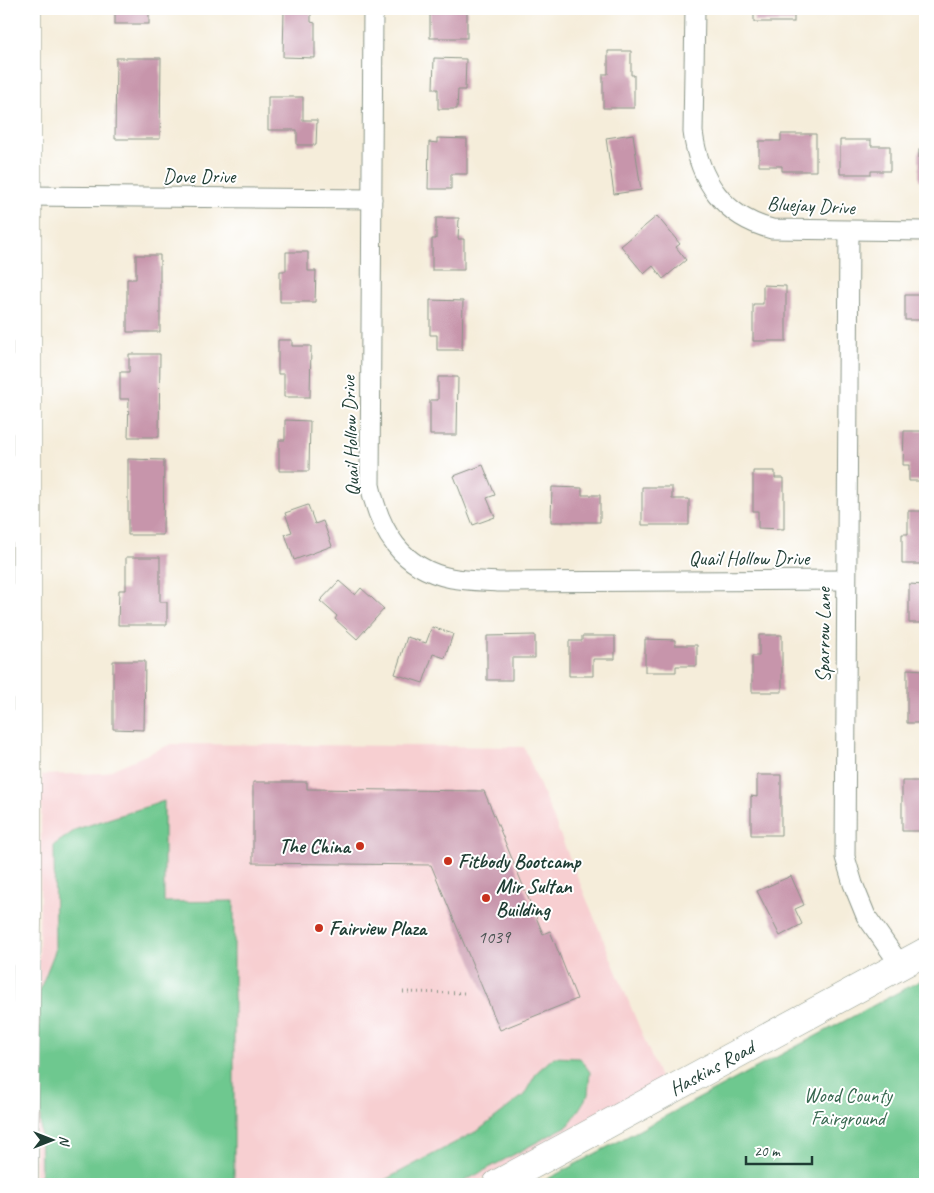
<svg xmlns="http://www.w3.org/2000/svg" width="934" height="1193" viewBox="0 0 934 1193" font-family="Caveat,sans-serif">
	<rect width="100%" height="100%" fill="#fff"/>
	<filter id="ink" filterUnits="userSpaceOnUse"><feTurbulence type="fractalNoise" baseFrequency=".02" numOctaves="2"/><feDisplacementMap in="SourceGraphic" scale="10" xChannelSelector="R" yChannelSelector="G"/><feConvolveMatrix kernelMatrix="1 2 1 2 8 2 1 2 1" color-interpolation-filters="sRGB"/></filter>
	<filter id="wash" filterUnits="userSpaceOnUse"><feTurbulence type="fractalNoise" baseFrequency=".0096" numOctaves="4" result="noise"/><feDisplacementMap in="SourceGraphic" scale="20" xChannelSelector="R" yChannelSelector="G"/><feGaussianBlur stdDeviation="1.12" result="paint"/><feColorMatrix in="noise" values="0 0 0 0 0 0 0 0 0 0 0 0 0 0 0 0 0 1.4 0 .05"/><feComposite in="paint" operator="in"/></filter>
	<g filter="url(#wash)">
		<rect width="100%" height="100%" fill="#f5edda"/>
		<!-- built -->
		<path fill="#f7cfd1" d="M171,744l353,3 137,333 -189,104h-437l7,-409 62,-2z"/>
		<!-- green -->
		<g fill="#6ec88f" stroke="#468262">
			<path d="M164,801v101l70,-1v283h-193l-2,-192 16,-41 -1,-106 23,-16z"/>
			<path d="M925,978v206h-387z"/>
			<path d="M554,1057l26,1 10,14 -2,23 -19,30 -110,59h-82l102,-54 45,-35 13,-23z"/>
		</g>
		<g id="blocks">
			<!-- building -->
			<g fill="#c795ab">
				<rect x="115" y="9" width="34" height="15"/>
				<path d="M284,9h27v13l4,1v35l-32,-1z"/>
				<rect x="430" y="9" width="37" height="29"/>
				<rect x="754" y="9" width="40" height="13"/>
				<path d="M608,51h23v24h3v33h-31v-34h5z"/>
				<path d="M116,58h45l-1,81h-45z"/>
				<path d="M434,58l32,1 -1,31h-7l-1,19h-19v-20h-5z"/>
				<path d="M268,97h35v23h14l-1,25h-19v-15h-29z"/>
				<path d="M633,134l8,56 -27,4 -8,-56z"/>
				<path d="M781,134h35v37h-34v-5h-23v-25h22z"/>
				<path d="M437,138l30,1v35h-16v15h-23l1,-47 8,1z"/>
				<path d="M840,140h31v6h19v25h-19v3h-31z"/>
				<rect x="919" y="150" width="6" height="31"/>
				<path d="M657,216l23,28 -4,3 10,13 -23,19 -10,-13 -9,8 -23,-28z"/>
				<path d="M436,218h23l-1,21h6v31h-32v-31h4z"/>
				<path d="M286,252h22v19h8l-1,31h-35v-31h6z"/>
				<path d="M136,255h24v77h-33v-53h9z"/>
				<path d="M763,285l23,1v55h-33v-37h10z"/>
				<path d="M923,286h2v45h-3v-11h-17v-25h17z"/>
				<path d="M430,300l33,1 -1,49h-25v-15h-7z"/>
				<path d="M278,340h14v6h19l-1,51h-26v-23h-6z"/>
				<path d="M129,354h31l-1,83h-31l1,-38h-9v-27h9z"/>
				<path d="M438,377h20l-1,58h-27v-35h8z"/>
				<path d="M285,420l25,1 -1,50h-30v-31h6z"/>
				<path d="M904,431h21v50h-16v-16h-6z"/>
				<path d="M128,459l36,1 -1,75h-35z"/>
				<path d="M483,465l12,30 -8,3 8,19 -22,8 -19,-49z"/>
				<path d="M753,471h22v7h9v51l-26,-1v-17h-5z"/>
				<path d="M552,487l30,1v7h18v27h-49z"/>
				<path d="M642,487h30v12h17v26h-47z"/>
				<path d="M308,505l7,19 8,-3 9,25 -38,14 -9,-26 7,-2 -7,-19z"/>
				<path d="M908,511h17v53h-23v-30h6z"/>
				<path d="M126,557h34v45h7v23h-49l1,-35h7z"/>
				<path d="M339,581l16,14 6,-7 23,21 -27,30 -22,-20 2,-3 -17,-15z"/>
				<path d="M909,584l16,1v38h-16z"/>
				<path d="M432,627l21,7 -8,24 -12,-4 -10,29 -28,-9 12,-37 19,6z"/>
				<path d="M535,635v23h-23v22h-25v-44z"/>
				<path d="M759,635h23v57h-30v-36h7z"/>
				<path d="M582,636h33v23h-22v17h-24v-35h13z"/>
				<path d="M645,639l30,1v5h22v21h-21v6h-31z"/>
				<path d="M113,661h32l-1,69 -31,-1z"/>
				<path d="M907,669l18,1v53h-18z"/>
				<path d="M757,775h24v60h-30v-39l6,1z"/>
				<path d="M902,781h23l-2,50h-21z"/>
				<path d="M253,782h54v7l177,2 59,143 7,-3 27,68 -77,31 -69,-165 -178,-2z"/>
				<path d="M791,876l13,29 -9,4 7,15 -22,12 -23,-45z"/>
			</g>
		</g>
	</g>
	<g filter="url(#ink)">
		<use href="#blocks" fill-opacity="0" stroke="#8a9587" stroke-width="1"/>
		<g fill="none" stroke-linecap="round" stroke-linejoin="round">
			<!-- street casing -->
			<g stroke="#8a9587" stroke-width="21">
				<g id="street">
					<path d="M373,9l-3,476c10,46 31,83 81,93 15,3 32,3 47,4l348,-2"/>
					<path d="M695,9l-2,123c6,48 31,85 79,97l153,2"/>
					<path d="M25,196l347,3"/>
					<path d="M849,231l-4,626 8,27 13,32 35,50"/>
				</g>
			</g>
			<!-- secondary casing -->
			<g stroke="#8a9587" stroke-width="29">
				<g id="secondary">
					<path d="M24,1184l3,-260v-915"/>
					<path id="s1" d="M497,1184l428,-232"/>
				</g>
			</g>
			<!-- path -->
			<path stroke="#8a9587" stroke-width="3" stroke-dasharray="1 4" stroke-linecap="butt" d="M403,992l63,1"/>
			<!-- street -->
			<use href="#street" stroke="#fff" stroke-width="19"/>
			<!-- secondary -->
			<use href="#secondary" stroke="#fff" stroke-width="28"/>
		</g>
	</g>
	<!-- markers -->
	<g fill="#c8321e" stroke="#fff" stroke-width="2">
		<circle cx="360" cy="846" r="5"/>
		<circle cx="448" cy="861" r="5"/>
		<circle cx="486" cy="898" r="5"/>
		<circle cx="319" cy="928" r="5"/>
	</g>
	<g text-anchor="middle" stroke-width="4" stroke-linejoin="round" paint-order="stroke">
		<!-- number labels -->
		<g font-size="18" fill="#495352">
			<text x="494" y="943">1039</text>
		</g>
		<!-- street labels -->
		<g font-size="20" fill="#1f3d34" stroke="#fff">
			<text x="199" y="183">Dove Drive</text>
			<text transform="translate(811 205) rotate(3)" y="7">Bluejay Drive</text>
			<text transform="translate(350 436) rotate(-92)" y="7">Quail Hollow Drive</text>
			<text x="749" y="565">Quail Hollow Drive</text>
			<text transform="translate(823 635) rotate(-90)" y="7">Sparrow Lane</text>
			<text dy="7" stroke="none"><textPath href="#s1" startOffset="244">Haskins Road</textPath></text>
		</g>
		<!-- poi labels -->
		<g font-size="20" font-weight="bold" fill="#1f3d34" stroke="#fff" text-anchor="start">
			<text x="350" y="853" text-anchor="end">The China</text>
			<text x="458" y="868">Fitbody Bootcamp</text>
			<text x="496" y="893">Mir Sultan<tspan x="496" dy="23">Building</tspan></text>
			<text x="329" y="935">Fairview Plaza</text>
		</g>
		<!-- park labels -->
		<g font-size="20" fill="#37674f" stroke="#fff">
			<text x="848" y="1102">Wood County<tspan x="848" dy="23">Fairground</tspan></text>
		</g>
	</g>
	<!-- margin -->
	<rect width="934" height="1193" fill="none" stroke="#fff" stroke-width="30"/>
	<!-- north arrow -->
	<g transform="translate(52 1140) rotate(90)" stroke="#ffffff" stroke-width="4" paint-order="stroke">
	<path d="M0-4L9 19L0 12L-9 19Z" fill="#1f3d34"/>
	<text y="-8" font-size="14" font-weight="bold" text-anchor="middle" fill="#1f3d34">N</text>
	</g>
	<!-- scale -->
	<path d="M746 1156v8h66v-8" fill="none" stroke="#1f3d34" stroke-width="2.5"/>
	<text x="754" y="1156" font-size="15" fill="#1f3d34" stroke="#ffffff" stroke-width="4" paint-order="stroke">20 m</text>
</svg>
